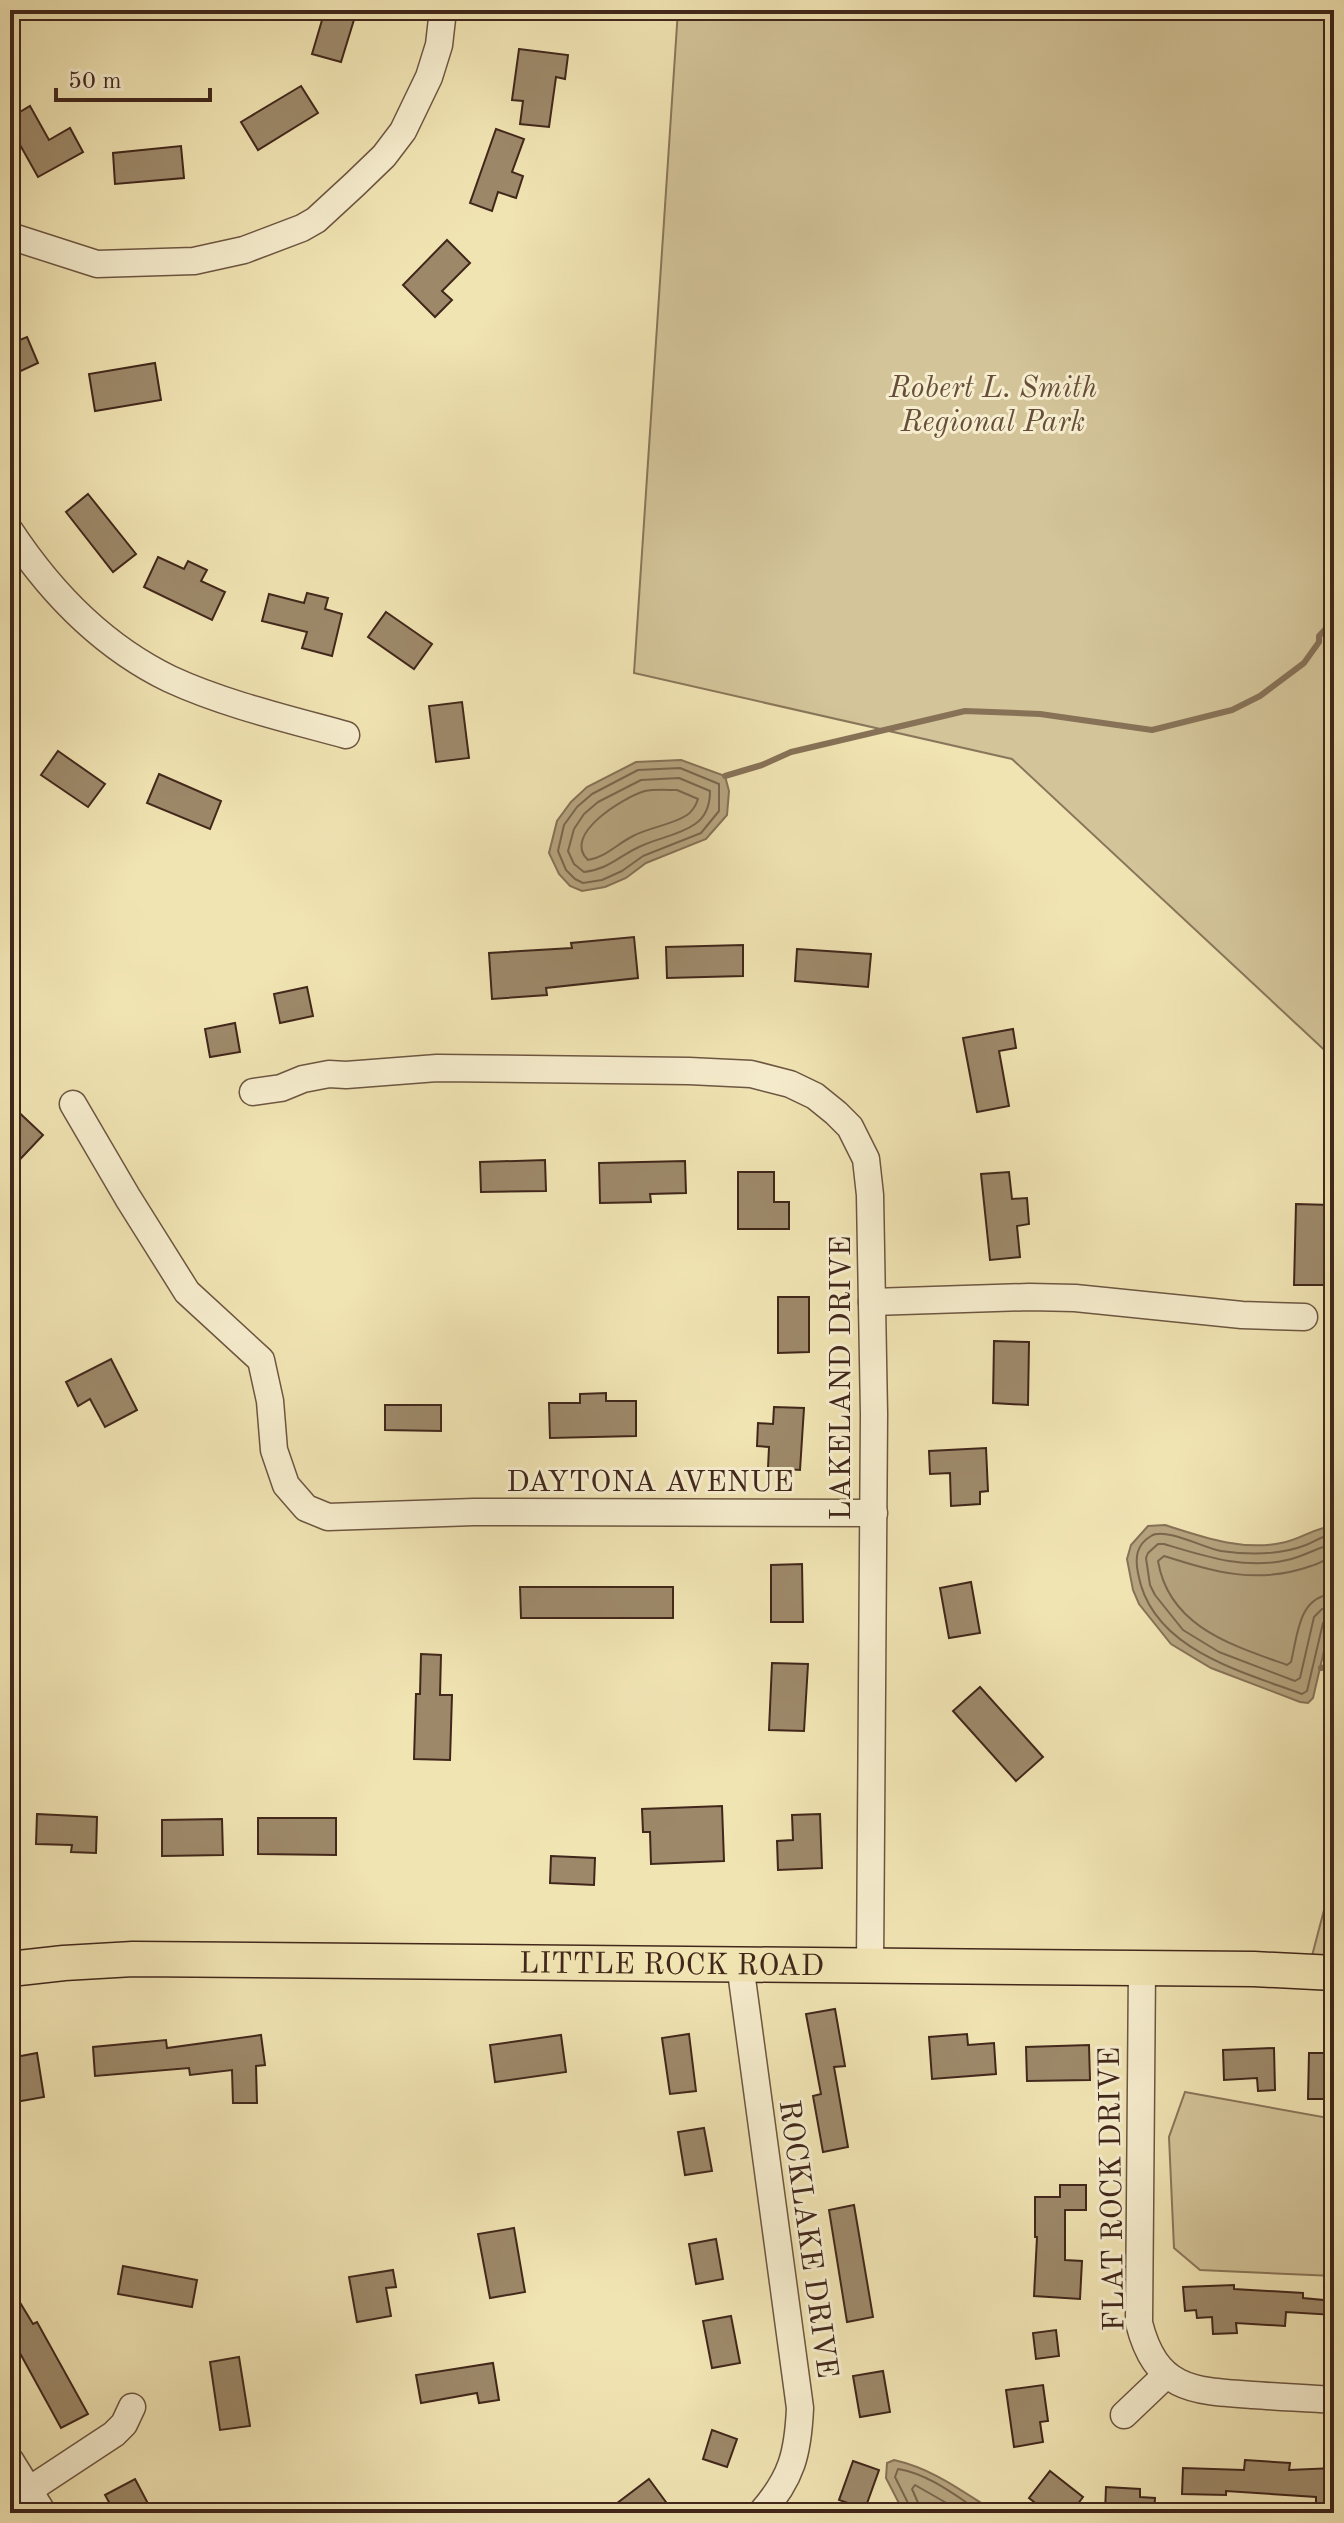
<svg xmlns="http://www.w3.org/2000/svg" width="1344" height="2523" viewBox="0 0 1344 2523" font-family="'Old Standard TT',serif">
	<rect width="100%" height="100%" fill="#f1e4b3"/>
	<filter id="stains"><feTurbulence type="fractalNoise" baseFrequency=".0025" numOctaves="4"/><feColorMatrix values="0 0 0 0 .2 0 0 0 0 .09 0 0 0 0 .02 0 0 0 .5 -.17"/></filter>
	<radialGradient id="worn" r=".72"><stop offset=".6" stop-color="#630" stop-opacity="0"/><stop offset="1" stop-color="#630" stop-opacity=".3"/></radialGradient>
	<!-- green -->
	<g fill="#d3c499" stroke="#8a765a" stroke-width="2">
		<path d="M678,10h656v1049l-322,-300 -378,-86z"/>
		<path d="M1334,1872v101l-26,-2z"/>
		<path d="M1185,2092l149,27v157l-134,-6 -26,-22 -5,-111z"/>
	</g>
	<!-- water -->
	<g fill="#b5a47f" stroke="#877257" stroke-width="2">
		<path d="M681,760l44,16 4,15 -2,24 -21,24 -60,24 -20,15 -21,9 -23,4 -12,-5 -11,-12 -10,-21 8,-32 14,-19 16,-15 49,-25z"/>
		<path d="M1165,1525c38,12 76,26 116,18 19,-3 34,-16 53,-17v82l-21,90 -5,5 -8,-1 -89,-34 -40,-24 -32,-40 -6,-14 -6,-31 4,-14 17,-19z"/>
		<path d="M894,2460c40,9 69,32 103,53h-93l-18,-35 1,-15z"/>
	</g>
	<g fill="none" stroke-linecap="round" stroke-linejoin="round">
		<!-- shore -->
		<g stroke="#7b664d" stroke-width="2">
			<path d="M680,768l39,16v27l-18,22 -58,23 -21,15 -20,9 -19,3 -8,-4 -9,-9 -8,-19 6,-26 13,-18 15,-13 46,-24z"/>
			<path d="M679,778l31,13c0,13 -3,25 -15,33 -15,11 -37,14 -54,22 -21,9 -31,23 -57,26l-10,-8 -6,-13 6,-22 10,-15 14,-12 43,-22z"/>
			<path d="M677,790l21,9c-2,6 -5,12 -11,16 -15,10 -37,12 -54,21 -16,8 -27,21 -45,24 -27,-25 36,-63 57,-69 9,-2 22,-1 32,-1z"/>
			<path d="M1334,1534c-11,1 -18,7 -28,11 -26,10 -57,10 -85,6 -17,-3 -56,-24 -70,-15 -15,9 -16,22 -13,37 13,76 102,98 164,121l5,-3 16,-68 4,-5 7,-2"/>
			<path d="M1334,1544c-14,2 -31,13 -47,16 -42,10 -83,-4 -123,-16h-6l-10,9 -2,5 4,27 5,10 28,35 36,22 76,29 5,-3 14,-61 8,-8 12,-3"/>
			<path d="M1334,1556c-8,3 -15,8 -23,10 -54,19 -96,6 -147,-10l-6,5c11,66 74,84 129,104l4,-3c7,-28 7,-66 43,-68"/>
			<path d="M910,2513v-6l-15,-30 3,-8c31,5 58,27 84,44"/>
			<path d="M920,2513l-1,-8 -7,-16 3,-4 49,28"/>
		</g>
		<!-- stream -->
		<g stroke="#877257" stroke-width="6">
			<path d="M725,776l37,-11 29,-13 174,-41 75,3 112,16 80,-20 28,-14 44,-33 15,-21v-6l15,-16"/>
			<path d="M1321,1668l13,-2"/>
		</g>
	</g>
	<!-- building -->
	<g fill="#9d896a" stroke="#41271b" stroke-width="2">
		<path d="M325,10h32l-16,52 -29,-8z"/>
		<path d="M519,49l49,6 -3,24 -9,-2 -7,50 -29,-3 3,-23 -11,-1z"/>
		<path d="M301,86l17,27 -60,37 -17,-28z"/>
		<path d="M30,106l19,34 21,-12 13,24 -45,25 -28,-50v-9z"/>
		<path d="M496,129l28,10 -12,33 11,4 -7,22 -18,-6 -6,19 -22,-8z"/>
		<path d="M181,146l3,32 -69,6 -2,-31z"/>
		<path d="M447,240l23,23 -28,28 10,9 -17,17 -32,-32z"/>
		<path d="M27,337l11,26 -28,13v-32z"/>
		<path d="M155,363l6,37 -66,11 -6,-37z"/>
		<path d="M88,494l48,60 -23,18 -47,-60z"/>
		<path d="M158,557l26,12 4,-8 19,9 -6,11 24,11 -13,28 -68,-33z"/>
		<path d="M307,593l21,5 -3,11 17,5 -10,42 -30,-8 5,-16 -45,-11 7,-27 35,9z"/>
		<path d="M386,612l46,32 -18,25 -46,-32z"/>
		<path d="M462,702l7,56 -33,4 -7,-56z"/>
		<path d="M58,751l47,33 -17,23 -47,-32z"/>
		<path d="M159,774l62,27 -11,28 -63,-26z"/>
		<path d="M634,937l4,41 -92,10 1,7 -55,4 -3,-46 83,-5 -1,-5z"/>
		<path d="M743,945v31l-76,2 -1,-31z"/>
		<path d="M797,949l74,5 -3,33 -73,-6z"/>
		<path d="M307,987l6,29 -33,7 -6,-29z"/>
		<path d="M235,1023l5,29 -30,5 -5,-28z"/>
		<path d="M1013,1029l3,19 -17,3 10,55 -32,6 -14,-74z"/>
		<path d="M10,1104l33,31 -33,35z"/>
		<path d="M545,1160l1,31 -65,1 -1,-30z"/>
		<path d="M685,1161l1,32 -36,1 1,8 -51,1 -1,-40z"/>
		<path d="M738,1172h36v30h15v27h-51z"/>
		<path d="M1009,1172l3,27 15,-1 2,26 -12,2 3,31 -30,3 -9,-86z"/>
		<path d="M1296,1204l34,1 -2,80h-34z"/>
		<path d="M778,1297h31v55l-31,1z"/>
		<path d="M994,1341l35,1 -1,63 -35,-2z"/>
		<path d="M111,1359l26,51 -32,17 -15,-28 -12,7 -12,-24z"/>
		<path d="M606,1393v8h30v35l-86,2 -1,-35h31v-9z"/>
		<path d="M385,1405h56v26l-56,-1z"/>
		<path d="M774,1407l30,1 -4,62 -32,-2 1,-21 -12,-1 1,-23 15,1z"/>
		<path d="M986,1448l2,43 -8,1v12l-29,2 -1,-33 -20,1 -1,-23z"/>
		<path d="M802,1564l1,58h-32v-57z"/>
		<path d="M971,1582l9,51 -31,5 -9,-50z"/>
		<path d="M520,1587h153v31h-152z"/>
		<path d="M421,1654l20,1 -1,40h12l-2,65 -36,-1 2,-65h4z"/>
		<path d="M772,1663l36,1 -4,67 -35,-1z"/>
		<path d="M980,1687l63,70 -27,24 -63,-70z"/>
		<path d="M722,1806l2,55 -73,3 -1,-32h-7l-1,-23z"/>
		<path d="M37,1814l60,3 -1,36 -25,-1 1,-7 -36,-1z"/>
		<path d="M820,1814l2,54 -44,2 -1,-29 16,-1 -1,-25z"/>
		<path d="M258,1818h78v37l-78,-1z"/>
		<path d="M222,1819l1,36 -61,1v-36z"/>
		<path d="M551,1856l44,2 -1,27 -44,-2z"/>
		<path d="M835,2009l10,57 -11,1 14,80 -25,5 -10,-56 8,-2 -15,-80z"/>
		<path d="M689,2034l7,57 -26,3 -8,-56z"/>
		<path d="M967,2034l1,11 26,-2 2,31 -64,5 -3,-42z"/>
		<path d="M261,2035l4,30 -9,1 1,37h-24l-1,-33 -42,5 -1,-7 -94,8 -2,-29 73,-7 1,8z"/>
		<path d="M561,2035l5,37 -71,10 -5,-37z"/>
		<path d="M1089,2045l1,35 -63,1 -1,-34z"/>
		<path d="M1274,2048l1,42 -17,1 -1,-13 -33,2 -1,-30z"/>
		<path d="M37,2053l7,44 -34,6v-45z"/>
		<path d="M1309,2053h25l-2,46h-24z"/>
		<path d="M704,2128l8,43 -27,4 -7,-43z"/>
		<path d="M1060,2185h26v25h-21v50l17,1 -2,38 -46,-3 3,-59h-2v-40h25z"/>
		<path d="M854,2205l19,112 -26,5 -18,-112z"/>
		<path d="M514,2228l11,64 -35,6 -12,-64z"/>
		<path d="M716,2239l7,40 -27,5 -7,-40z"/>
		<path d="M123,2266l74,14 -5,27 -74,-13z"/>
		<path d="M393,2270l3,17 -10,1 5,28 -34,6 -8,-45z"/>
		<path d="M1234,2285v4l69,4v5l31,3v14l-48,-3 -1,14 -49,-3 1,10 -24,1 -1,-17 -15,1 -1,-8 -11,1 -2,-24z"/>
		<path d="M10,2286l23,38 4,-2 51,92 -27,14 -51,-93z"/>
		<path d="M731,2316l9,47 -28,5 -9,-47z"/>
		<path d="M1056,2330l3,26 -23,3 -3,-26z"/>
		<path d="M239,2357l11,69 -30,4 -10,-68z"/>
		<path d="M493,2363l6,37 -20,3 -2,-10 -56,10 -5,-28z"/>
		<path d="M883,2371l7,41 -30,5 -7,-41z"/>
		<path d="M1043,2385l5,36 -8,1 3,20 -29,5 -8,-57z"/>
		<path d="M712,2430l25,9 -10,28 -24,-8z"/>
		<path d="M1245,2460l45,3 -1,7 45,-2v37l-18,1v-9l-90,-6v4l-44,-1 1,-26 61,2z"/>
		<path d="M853,2461l26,9 -14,39 -26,-9z"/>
		<path d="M1050,2471l33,26 -12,16h-23l-19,-15z"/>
		<path d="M135,2479l18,34h-38l-10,-18z"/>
		<path d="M649,2479l25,34h-70z"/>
		<path d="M1106,2487l34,2v8l15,1 -1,15h-49z"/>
	</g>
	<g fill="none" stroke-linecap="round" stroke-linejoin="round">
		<!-- minor casing -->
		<g stroke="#6d5641" stroke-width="29">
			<g id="minor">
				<path d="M10,236l87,28 97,-3 50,-11 58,-22 14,-8 39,-36 29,-28 19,-25 26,-54 10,-32 4,-35"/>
				<path d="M10,531c41,62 92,115 160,148 54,25 118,40 176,56"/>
				<path d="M253,1092l28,-4 22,-9 26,-5 17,1 91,-7 252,3 62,3 39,10 25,12 21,17 14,14 16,32 4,36 4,219 -4,551"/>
				<path d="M73,1104l55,94 59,94 74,68 9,41 4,49 12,35 20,23 22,9 146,-5 400,1"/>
				<path d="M872,1302l157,-5 46,1 167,17 62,2"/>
				<path d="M740,1964l60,444c-2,45 -8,70 -39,105"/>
				<path d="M1142,1968l-3,355c17,67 53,68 114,72 27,2 54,3 81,5"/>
				<path d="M1124,2415l42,-40"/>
				<path d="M10,2460l33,53"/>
				<path d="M29,2490l85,-56 10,-10 8,-17"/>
			</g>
		</g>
		<!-- major casing -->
		<g stroke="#41271b" stroke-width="37">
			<g id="major">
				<path id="s1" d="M10,1969l54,-6 69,-4 1121,10 80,4"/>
			</g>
		</g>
		<!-- minor -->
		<use href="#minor" stroke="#f6edce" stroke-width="26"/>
		<!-- major -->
		<use href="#major" stroke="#f1e4b3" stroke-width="34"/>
	</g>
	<g text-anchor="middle" stroke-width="6" stroke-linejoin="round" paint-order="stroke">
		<!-- park labels -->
		<g font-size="30" font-style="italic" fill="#664e3a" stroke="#f6edce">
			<text x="993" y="397">Robert L. Smith<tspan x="993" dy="34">Regional Park</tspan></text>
		</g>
		<!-- street labels -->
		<g font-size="30" fill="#41271b" stroke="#f6edce">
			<text transform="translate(840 1378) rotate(-90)" y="10">LAKELAND DRIVE</text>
			<text x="650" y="1491">DAYTONA AVENUE</text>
			<text dy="10" stroke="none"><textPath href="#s1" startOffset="662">LITTLE ROCK ROAD</textPath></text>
			<text transform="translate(1111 2189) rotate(-91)" y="10">FLAT ROCK DRIVE</text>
			<text transform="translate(809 2239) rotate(82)" y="10">ROCKLAKE DRIVE</text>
		</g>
	</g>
	<!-- margin -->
	<rect width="1344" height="2523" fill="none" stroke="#f1e4b3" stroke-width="40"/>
	<rect x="12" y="12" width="1320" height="2499" fill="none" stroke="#41271b" stroke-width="4"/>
	<rect x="20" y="20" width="1304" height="2483" fill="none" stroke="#41271b" stroke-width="2"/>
	<!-- scale -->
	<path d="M56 88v12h154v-12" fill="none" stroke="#41271b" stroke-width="4"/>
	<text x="68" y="88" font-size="24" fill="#41271b" stroke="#f6edce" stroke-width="6" paint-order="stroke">50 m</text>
	<rect width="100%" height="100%" filter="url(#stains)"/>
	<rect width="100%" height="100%" fill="url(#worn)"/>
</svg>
